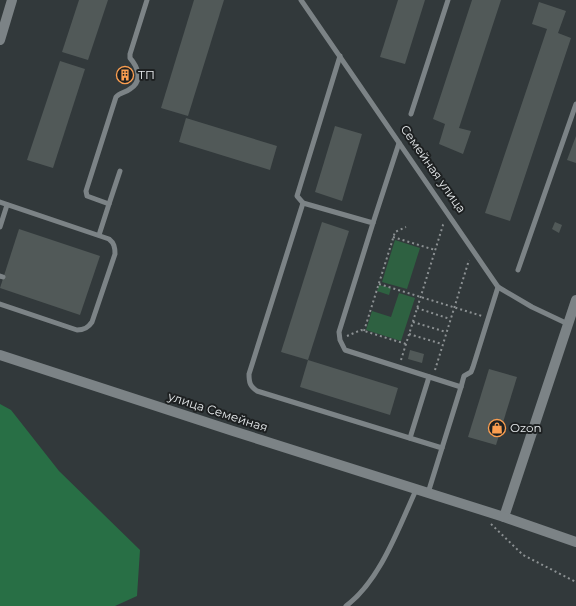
<svg xmlns="http://www.w3.org/2000/svg" width="576" height="606" viewBox="0 0 576 606" font-family="Montserrat,sans-serif">
	<rect width="100%" height="100%" fill="#32393b"/>
	<!-- green -->
	<g fill="#2e6141">
		<path d="M395,240l25,8 -13,41 -25,-7z"/>
		<path d="M379,285l12,3 -2,7 -12,-4z"/>
		<path d="M399,293l16,5 -14,43 -35,-11 6,-19 19,6z"/>
	</g>
	<!-- forest -->
	<path fill="#286f45" d="M0,404l11,6 48,61 81,79 -3,46 -22,10h-115z"/>
	<!-- building -->
	<g fill="#515958">
		<path d="M79,0h29l-20,60 -26,-8z"/>
		<path d="M194,0h30l-36,116 -27,-8z"/>
		<path d="M398,0h27l-20,64 -25,-7z"/>
		<path d="M472,0h29l-42,128 12,3 -8,23 -24,-10 6,-20 -12,-5z"/>
		<path d="M539,2l27,9 -8,22 13,5 -61,183 -25,-8 62,-184 -15,-5z"/>
		<path d="M60,61l25,8 -32,99 -26,-8z"/>
		<path d="M123,71l6,2 -4,7 -4,-1z"/>
		<path d="M186,118l91,28 -7,24 -91,-28z"/>
		<path d="M335,126l27,8 -20,67 -27,-9z"/>
		<path d="M576,136v27l-9,-3z"/>
		<path d="M322,222l27,9 -41,129 -27,-8z"/>
		<path d="M555,222l7,3 -3,8 -7,-4z"/>
		<path d="M19,229l81,27 -20,59 -80,-27z"/>
		<path d="M410,350l14,4 -2,9 -14,-4z"/>
		<path d="M308,360l90,28 -8,27 -90,-28z"/>
		<path d="M489,369l28,8 -21,68 -28,-8z"/>
	</g>
	<g fill="none" stroke-linecap="round" stroke-linejoin="round">
		<!-- path -->
		<g stroke="#8c9193" stroke-width="2" stroke-dasharray="2 3" stroke-linecap="butt">
			<path d="M393,237l42,13"/>
			<path d="M379,284l103,32"/>
			<path d="M417,308l33,11"/>
			<path d="M413,322l33,10"/>
			<path d="M364,331l31,-99 11,-5"/>
			<path d="M409,334l33,10"/>
			<path d="M347,336l14,-6 45,14"/>
			<path d="M401,360l42,-135 1,-1"/>
			<path d="M435,370l34,-110"/>
			<path d="M491,524l32,31 53,27"/>
		</g>
		<!-- lane -->
		<g stroke="#7c8386" stroke-width="5">
			<path d="M301,0l197,287 34,20 36,17"/>
			<path d="M340,56l-43,140 6,7 70,20 -34,109 1,8 5,10 116,37 -33,106"/>
			<path d="M411,114l37,-114"/>
			<path d="M0,202l109,37c5,4 6,8 6,15l-23,68c-4,6 -8,8 -15,8l-77,-26"/>
			<path d="M303,203l-54,171c0,9 1,12 8,17l185,57"/>
			<path d="M109,204l11,-33"/>
			<path d="M373,223l26,-80"/>
			<path d="M0,227l7,-22"/>
			<path d="M99,235l10,-31 -22,-8 -1,-5 30,-94c4,-5 9,-4 14,-8 13,-8 8,-22 0,-31v-4l17,-54"/>
			<path d="M518,270l58,-166"/>
			<path d="M0,276l3,1"/>
			<path d="M461,387l3,-11 7,-4 2,-5 25,-80"/>
			<path d="M410,438l19,-61"/>
			<path d="M346,606c34,-25 53,-79 70,-116"/>
		</g>
		<!-- street -->
		<g stroke="#7c8386" stroke-width="10">
			<path d="M0,40l12,-40"/>
			<path d="M576,300l-72,217 72,25"/>
			<path d="M0,355l233,76 271,86"/>
		</g>
	</g>
	<!-- icons -->
	<defs>
		<g id="building-ring" transform="scale(0.9)"><circle r="9.5" fill="#1d2021" stroke="#fb9e50" stroke-width="1.5"/><path d="M-4-6H4V6H1V3H-1V6H-4ZM-2.5-4.3h1.7v1.8h-1.7ZM.8-4.3h1.7v1.8H.8ZM-2.5-1h1.7V.8h-1.7ZM.8-1h1.7V.8H.8Z" fill="#fb9e50"/></g>
		<g id="shop-ring" transform="scale(0.9)"><circle r="9.5" fill="#1d2021" stroke="#fb9e50" stroke-width="1.5"/><path d="M-5-2.5h2.3a2.7 3.5 0 0 1 5.4 0H5L5.5 6h-11ZM-1.5-2.5h3a1.5 2.3 0 0 0-3 0Z" fill="#fb9e50"/></g>
	</defs>
	<g fill-rule="evenodd">
		<use href="#building-ring" x="125" y="75"/>
		<use href="#shop-ring" x="497" y="428"/>
	</g>
	<g text-anchor="middle" stroke-width="4" stroke-linejoin="round" paint-order="stroke">
		<!-- poi labels -->
		<g font-size="12" fill="#e7ebed" stroke="#1d2021" text-anchor="start">
			<text x="138" y="79">ТП</text>
			<text x="510" y="432">Ozon</text>
		</g>
		<!-- street labels -->
		<g font-size="12" fill="#e7ebed" stroke="#1d2021">
			<text transform="translate(433 169) rotate(55)" y="4">Семейная улица</text>
			<text transform="translate(218 412) rotate(18)" y="4">улица Семейная</text>
		</g>
	</g>
</svg>
